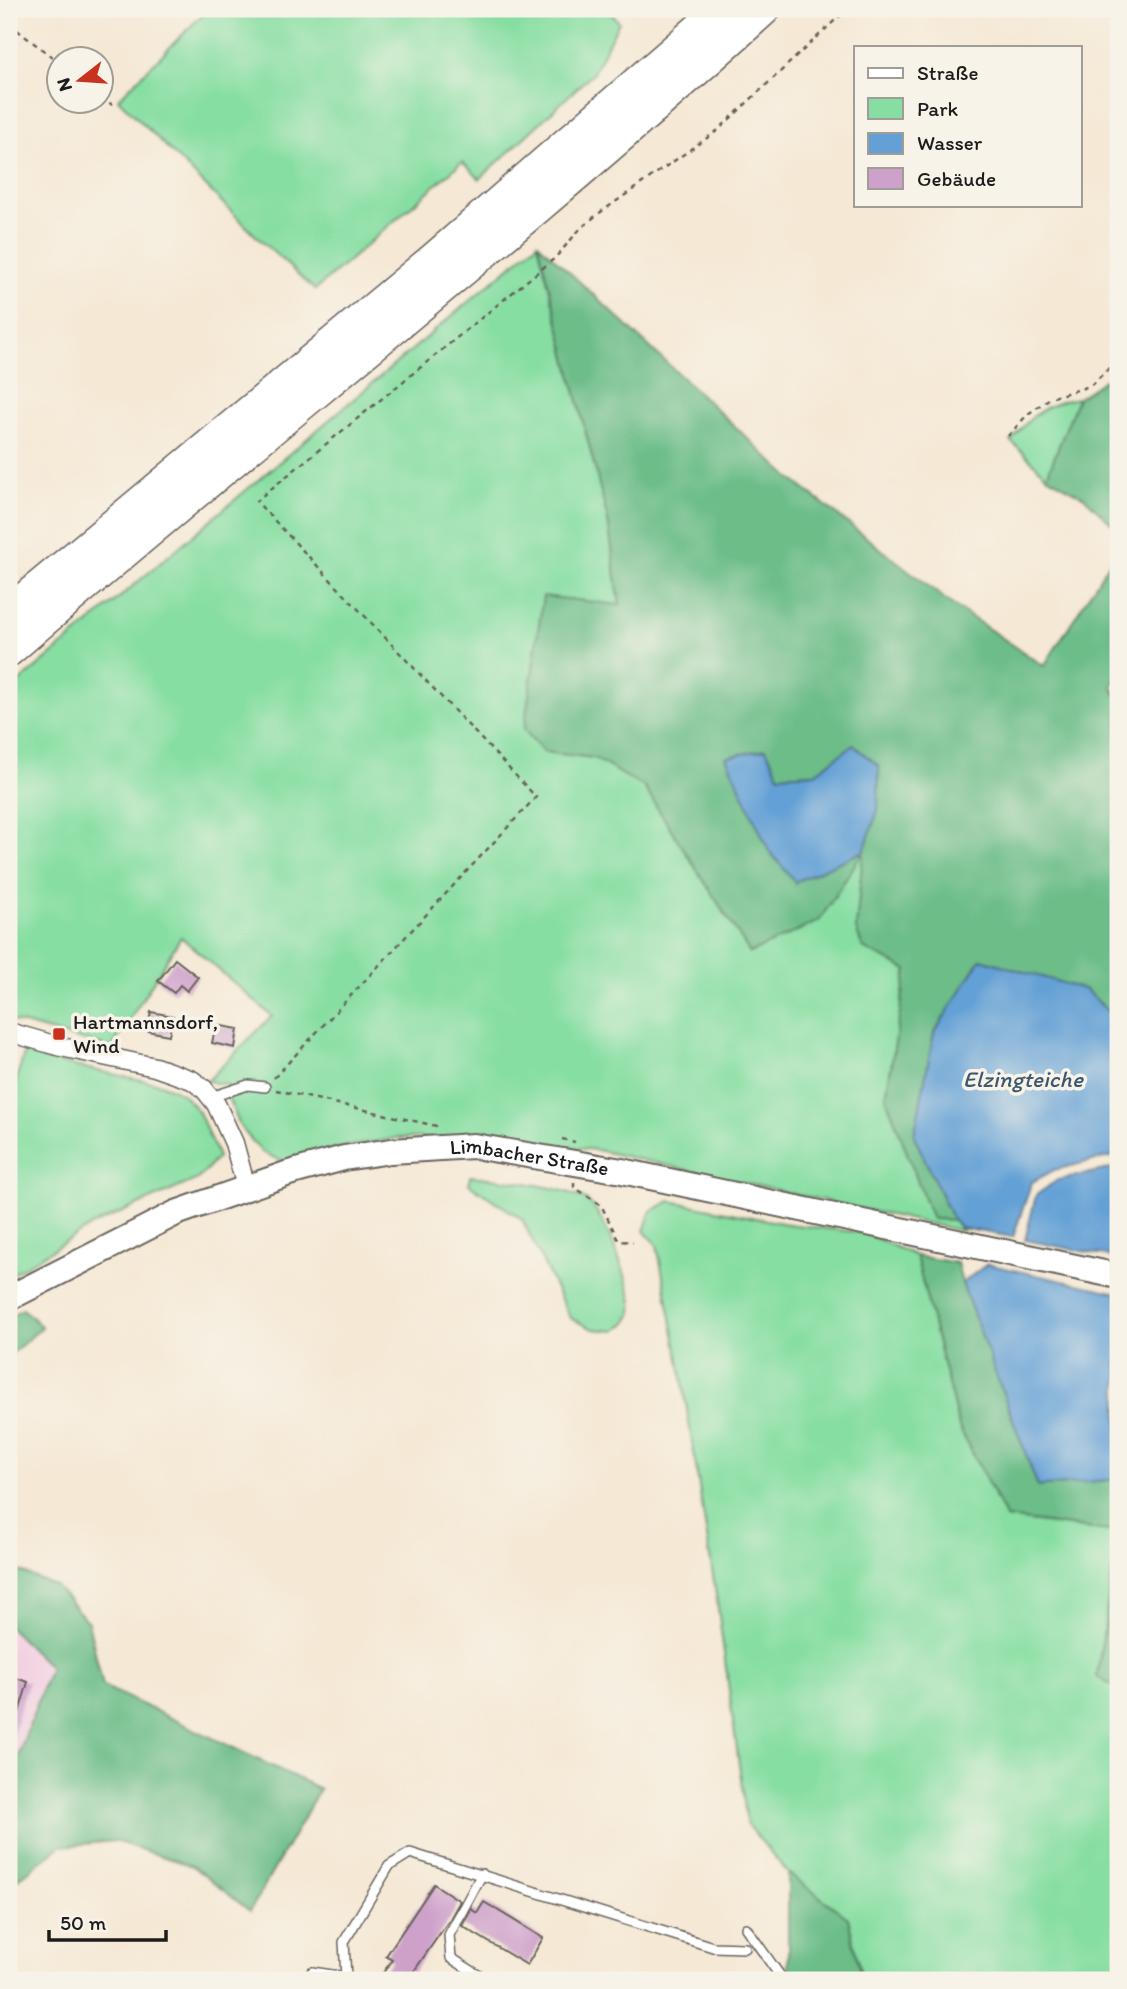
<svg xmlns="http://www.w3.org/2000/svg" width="1127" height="1989" viewBox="0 0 1127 1989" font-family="Itim,sans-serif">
	<rect width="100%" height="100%" fill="#f7f3e8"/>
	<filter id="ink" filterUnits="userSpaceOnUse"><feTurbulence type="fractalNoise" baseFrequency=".0143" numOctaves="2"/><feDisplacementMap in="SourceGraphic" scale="14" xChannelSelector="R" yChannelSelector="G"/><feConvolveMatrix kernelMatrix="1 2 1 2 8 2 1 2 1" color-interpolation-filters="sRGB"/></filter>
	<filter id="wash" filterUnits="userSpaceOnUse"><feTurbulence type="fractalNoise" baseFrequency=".00686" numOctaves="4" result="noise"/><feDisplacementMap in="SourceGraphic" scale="28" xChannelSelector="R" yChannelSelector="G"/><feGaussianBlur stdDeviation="1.57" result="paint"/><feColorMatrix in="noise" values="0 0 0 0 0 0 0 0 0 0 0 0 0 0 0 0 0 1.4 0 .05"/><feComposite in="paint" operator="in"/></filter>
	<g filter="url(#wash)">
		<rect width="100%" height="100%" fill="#f5e8d4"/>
		<!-- built -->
		<path fill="#f2cfe1" d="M9,1627l41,40 -41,115z"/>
		<!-- green -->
		<g fill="#86dea2" stroke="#517d5f" stroke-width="2">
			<path d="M208,9h399l12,13 -26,51 -113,106 -18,-17 -147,128 -56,-51 -141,-140z"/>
			<path d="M538,243l70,277 12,85 -76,147 50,6 50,29 106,166 114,-102 -8,78 51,41 -21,127 46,122 21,1 9,11 -365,-81 -125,-12h-75l-63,11 -50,13 -22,-10 -21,-24 -12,-28 -1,-15 -21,-4 65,-65 -91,-79 -69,111 -103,-28v-329z"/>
			<path d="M1078,398l-31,78 -36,-35c20,-26 34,-38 67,-43z"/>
			<path d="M25,1050l39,14 97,20 22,10 16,18 19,45 -20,22 -105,46 -84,51v-170z"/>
			<path d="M470,1176c27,3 100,10 120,27 14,12 46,92 42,109 -3,10 -9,13 -17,19l-22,-2 -23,-11 -48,-99 -53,-35z"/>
			<path d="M670,1201l117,23 77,9 52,23 43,171 47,91 112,14 -21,144 21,13v291h-256l-14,-62 -60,-45 -41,-49 -30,-223 -37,-236 -23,-120 -13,-14 7,-20z"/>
		</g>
		<!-- forest -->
		<g fill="#6cbd88" stroke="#446c52" stroke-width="2" fill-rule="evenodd">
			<path d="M538,243l251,234 161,126 94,63 74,-117v123l-6,15 6,10v324l-32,-31 -152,43 -20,103 39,84 -21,-1 -46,-122 21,-127 -44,-22 -7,-19 7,-77 -44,69 -69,32 -106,-166 -50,-29 -50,-6 -20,-22 19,-134 77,9 -12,-85zM853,746l-58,136 -16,-107 36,-2z"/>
			<path d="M1118,367v163l-34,-33 -37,-21 31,-78 34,-23z"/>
			<path d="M916,1256l41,7 5,20 76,203 80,-7v53l-112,-14 -47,-91z"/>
			<path d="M23,1309l19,18 -33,29v-40z"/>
			<path d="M1118,1541v148l-21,-12z"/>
			<path d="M9,1567l47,19 32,36 15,64 217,103 -70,122 -58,-45 -77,-25 -54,5 -46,35 -6,9v-108l41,-115 -41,-40z"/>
			<path d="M788,1873l60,45 14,62h-74z"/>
		</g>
		<!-- water -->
		<g fill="#64a0d5" stroke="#405e78" stroke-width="2">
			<path d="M853,745l26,21 -1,44 -14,41 -69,31 -26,-31 -43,-94 40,-8 13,26 36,-2z"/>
			<path d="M981,959l105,31 32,31v134l-64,15 -22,12 -19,55 -52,-9 -8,-8 -39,-84 20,-103z"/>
			<path d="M1118,1167v91l-93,-18 11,-45 22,-15z"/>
			<path d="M987,1264l131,29v186l-80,8 -76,-204z"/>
		</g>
		<g id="blocks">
			<!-- building -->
			<g fill="#cea1cb">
				<path d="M175,959l23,18 -11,14 -7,-6 -6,8 -16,-12z"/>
				<path d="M151,1012l22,4 -4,19 -22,-4z"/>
				<path d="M216,1025l22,4 -3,19 -23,-5z"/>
				<path d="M9,1676l19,6 -16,54h-3z"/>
				<path d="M434,1884l26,17 -10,18 -38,55 -3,-2 -6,8h-25l14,-20 -6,-4z"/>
				<path d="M484,1902l59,36 -16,27 -65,-39 9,-17 6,4z"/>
			</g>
		</g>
	</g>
	<g filter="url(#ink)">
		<use href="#blocks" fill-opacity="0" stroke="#68635c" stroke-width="2"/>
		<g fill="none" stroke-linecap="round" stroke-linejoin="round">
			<!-- service casing -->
			<g stroke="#68635c" stroke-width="12">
				<g id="service">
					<path d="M211,1097l37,-12 17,2"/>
					<path d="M482,1874l-33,61 2,23 35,22"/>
					<path d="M746,1928l37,52"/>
					<path d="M346,1977l-2,-35 45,-76 21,-13 303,94 32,1"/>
					<path d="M308,1980l4,-8 34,5 1,3"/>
				</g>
			</g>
			<!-- minor casing -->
			<g stroke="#68635c" stroke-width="21">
				<path id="minor" d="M9,1032l52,15 94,20 37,13 12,9 12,15 18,39 12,44"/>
			</g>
			<!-- secondary casing -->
			<g stroke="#68635c" stroke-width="28">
				<g id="secondary">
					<path id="s1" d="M9,1298l167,-85 113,-40 55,-15 47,-7 83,-5 148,25 496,105"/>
				</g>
			</g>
			<!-- motorway casing -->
			<g stroke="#68635c" stroke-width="35">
				<g id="motorway">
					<path d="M9,612l426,-354 287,-249"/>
					<path d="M9,650c250,-216 511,-419 755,-641"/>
				</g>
			</g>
			<!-- path -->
			<g stroke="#68635c" stroke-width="2.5" stroke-dasharray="5 5" stroke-linecap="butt">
				<path d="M9,24l51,39"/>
				<path d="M102,96l10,9"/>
				<path d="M1008,436l20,-22 22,-16 40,-12 28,-26"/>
				<path d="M274,1078l262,-281 -280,-296 299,-243 26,-30 17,-14 119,-83 130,-122"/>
				<path d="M276,1090l165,37"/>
				<path d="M562,1139l13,3"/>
				<path d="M574,1183v4l27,18 18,36 14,1"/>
			</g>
			<!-- service -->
			<use href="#service" stroke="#fff" stroke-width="9"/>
			<!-- minor -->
			<use href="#minor" stroke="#fff" stroke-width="18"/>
			<!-- secondary -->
			<use href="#secondary" stroke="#fff" stroke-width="24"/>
			<!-- motorway -->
			<use href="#motorway" stroke="#fff" stroke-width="32"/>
		</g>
	</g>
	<!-- markers -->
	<rect fill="#c8321e" stroke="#f7f3e8" stroke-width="2.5" x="52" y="1027" width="14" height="14" rx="3.5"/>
	<g text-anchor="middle" stroke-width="7" stroke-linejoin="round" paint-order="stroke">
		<!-- poi labels -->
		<g font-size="21" fill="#1c1c1c" stroke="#f7f3e8" text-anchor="start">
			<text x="73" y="1029">Hartmannsdorf,<tspan x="73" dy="24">Wind</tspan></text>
		</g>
		<!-- street labels -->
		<g font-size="21" fill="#1c1c1c" stroke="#f7f3e8">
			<text dy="7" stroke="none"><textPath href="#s1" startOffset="551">Limbacher Straße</textPath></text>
		</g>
		<!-- water labels -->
		<g font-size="23" font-style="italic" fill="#3c576f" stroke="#f7f3e8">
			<text x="1023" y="1087">Elzingteiche</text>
		</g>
	</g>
	<!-- margin -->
	<rect width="1127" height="1989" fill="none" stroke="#f7f3e8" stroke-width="35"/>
	<!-- legend -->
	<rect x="854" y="46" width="228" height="161" fill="#f7f3e8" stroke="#9f9d96" stroke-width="2"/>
	<rect x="868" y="68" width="35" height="10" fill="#ffffff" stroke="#9f9d96" stroke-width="2"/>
	<text x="917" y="80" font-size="21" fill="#1c1c1c">Straße</text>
	<rect x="868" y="98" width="35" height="21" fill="#86dea2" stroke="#9f9d96" stroke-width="2"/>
	<text x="917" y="116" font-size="21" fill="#1c1c1c">Park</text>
	<rect x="868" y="133" width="35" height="21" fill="#64a0d5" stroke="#9f9d96" stroke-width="2"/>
	<text x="917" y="150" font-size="21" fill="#1c1c1c">Wasser</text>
	<rect x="868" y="168" width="35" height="21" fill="#cea1cb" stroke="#9f9d96" stroke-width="2"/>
	<text x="917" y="186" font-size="21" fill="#1c1c1c">Gebäude</text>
	<!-- north arrow -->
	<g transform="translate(80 80) rotate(253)"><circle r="33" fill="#f7f3e8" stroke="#9f9d96" stroke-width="2"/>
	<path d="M0-5L12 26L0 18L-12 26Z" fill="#c8321e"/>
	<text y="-10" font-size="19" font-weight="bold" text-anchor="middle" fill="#1c1c1c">N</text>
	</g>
	<!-- scale -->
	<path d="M49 1930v10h117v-10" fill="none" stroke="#1c1c1c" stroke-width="3.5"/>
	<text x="60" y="1930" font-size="21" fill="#1c1c1c" stroke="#f7f3e8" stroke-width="5" paint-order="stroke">50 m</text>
</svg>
